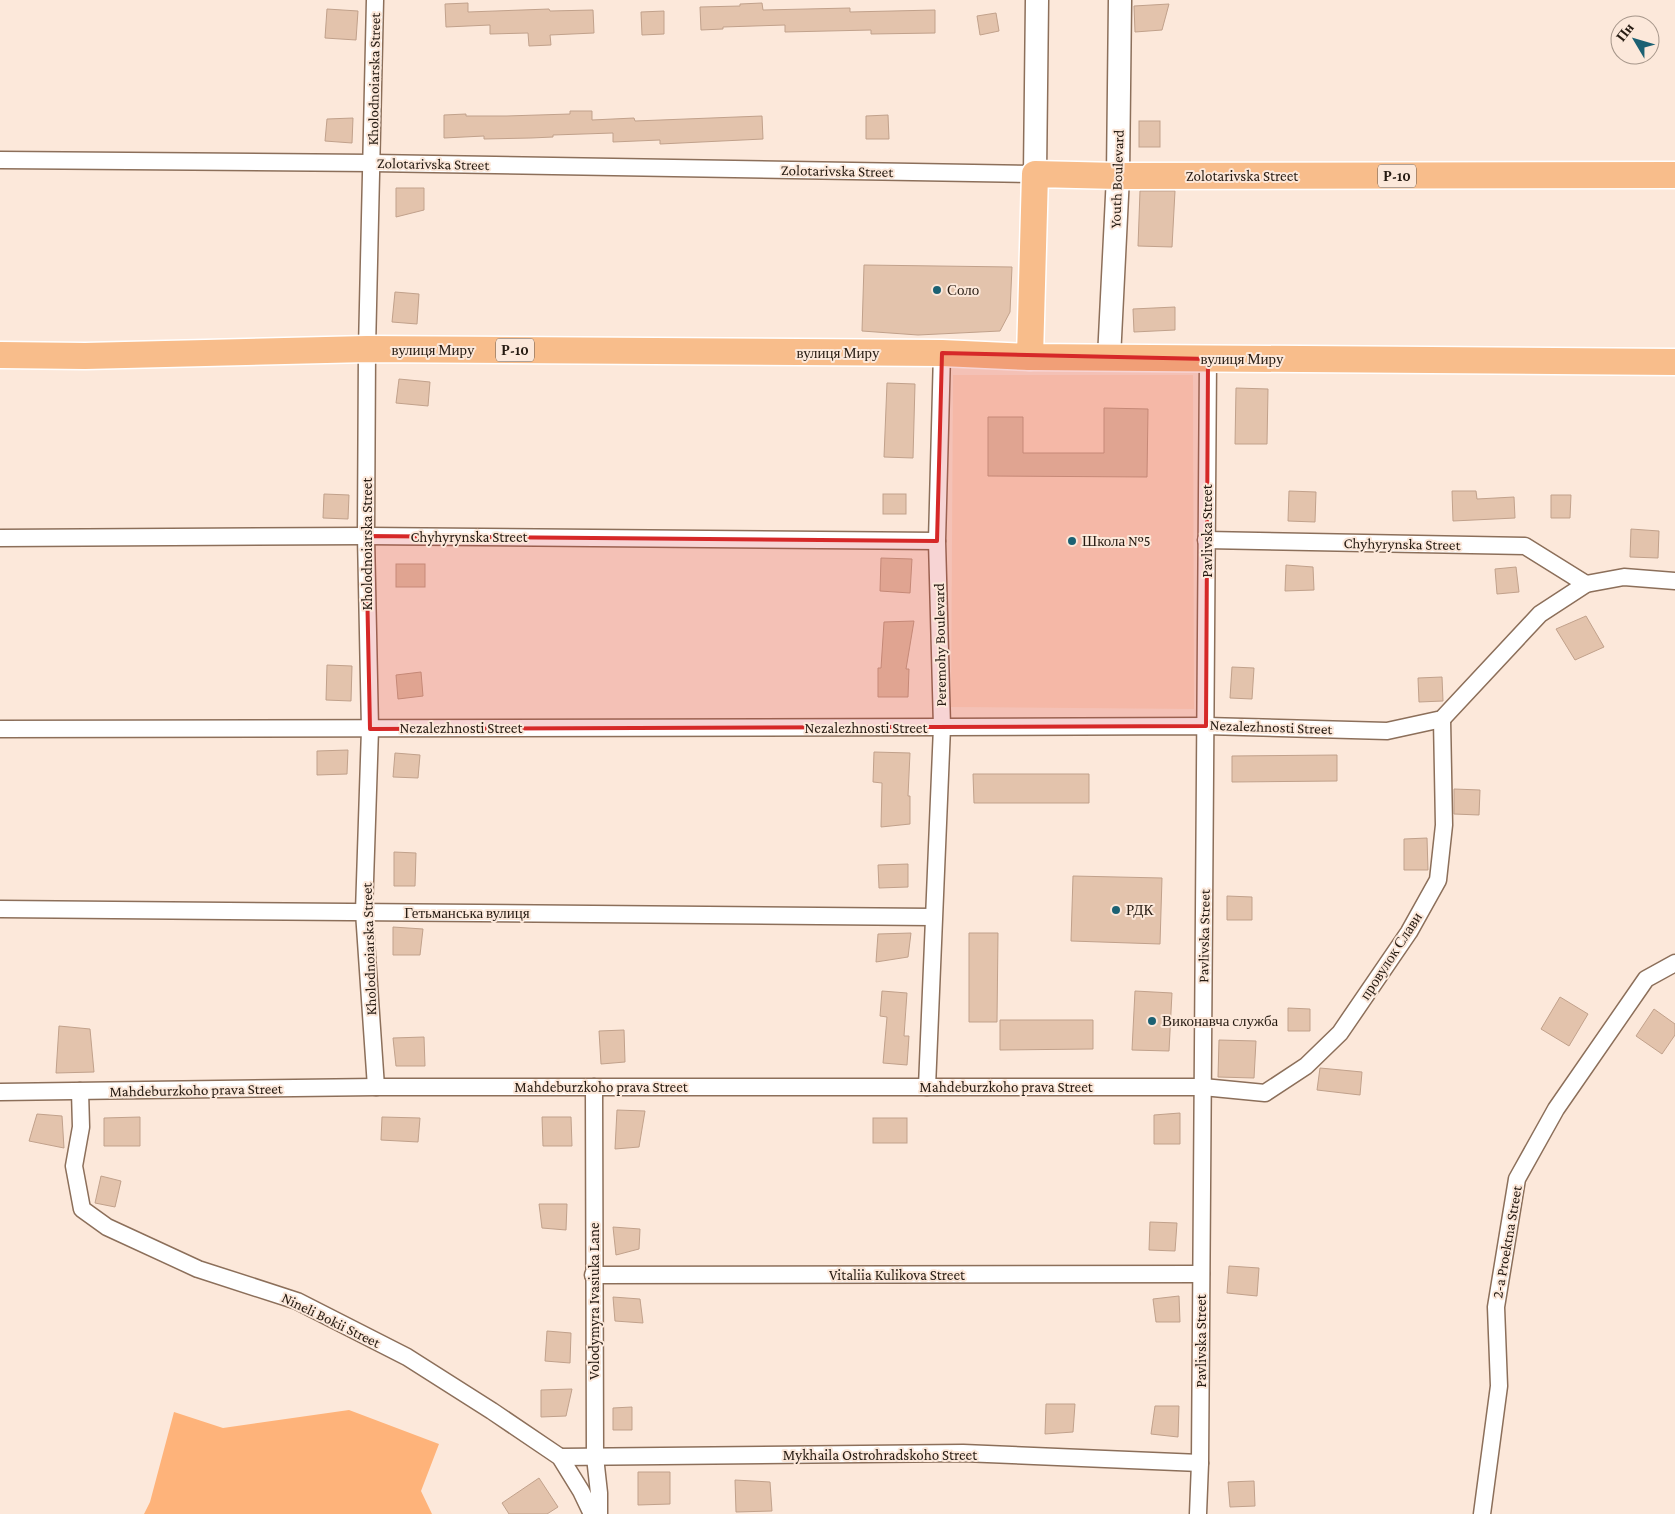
<svg xmlns="http://www.w3.org/2000/svg" width="1675" height="1514" viewBox="0 0 1675 1514" font-family="'Crimson Pro',serif">
	<rect width="100%" height="100%" fill="#fce8da"/>
	<!-- built -->
	<path fill="#fdddc7" d="M953,375h240l1,334 -243,-2z"/>
	<!-- grass -->
	<path fill="#feb37a" d="M349,1410l90,34 -18,47 11,23h-288l6,-12 24,-90 49,16z"/>
	<!-- building -->
	<g fill="#e3c3ac" stroke="#c1a18b">
		<path d="M468,3v9l81,-3 1,2 43,-1 1,23 -44,2 1,10 -22,1 -1,-13 -38,1v-9l-44,2 -1,-23z"/>
		<path d="M762,3l1,7 87,-2v4l85,-2v23l-64,1v-4l-86,2v-7l-62,2v2l-22,1 -1,-23 40,-1v-2z"/>
		<path d="M1169,4l-7,26 -27,2 -1,-26z"/>
		<path d="M327,9l31,2 -2,29 -31,-2z"/>
		<path d="M664,11v23l-22,1 -1,-23z"/>
		<path d="M996,13l3,18 -19,4 -3,-19z"/>
		<path d="M570,111h22v9l42,-2 1,3 127,-5 1,23 -103,5v-4l-47,2v-9l-60,2v2l-22,1 -47,1v-3l-40,2v-23l22,-1v2h40l64,-2z"/>
		<path d="M888,115l1,24h-23v-23z"/>
		<path d="M353,118l-1,25 -27,-2 2,-22z"/>
		<rect x="1139" y="121" width="21" height="26"/>
		<path d="M396,188h28v22l-28,7z"/>
		<path d="M1140,191h35l-3,56 -34,-1z"/>
		<path d="M864,265l148,2 -2,45 -10,19 -82,4 -56,-4z"/>
		<path d="M395,292l24,2 -2,30 -25,-2z"/>
		<path d="M1175,307v23l-41,2 -1,-23z"/>
		<path d="M399,379l31,3 -2,24 -32,-3z"/>
		<path d="M887,383l28,1 -2,74 -29,-1z"/>
		<path d="M1236,388l32,1 -1,55h-32z"/>
		<path d="M1104,408l44,1 -1,68 -159,-1v-59h35v36h81z"/>
		<path d="M1289,491l27,1 -1,30 -27,-1z"/>
		<path d="M1452,491h24l1,8 37,-2 1,21 -62,3z"/>
		<path d="M324,494l25,1 -1,24 -25,-1z"/>
		<rect x="883" y="494" width="23" height="20"/>
		<path d="M1551,495h20l-1,23h-19z"/>
		<path d="M1631,529l28,2 -1,27 -28,-1z"/>
		<path d="M881,558l31,1 -2,34 -30,-2z"/>
		<rect x="396" y="564" width="29" height="23"/>
		<path d="M1286,565l27,2 1,23 -29,1z"/>
		<path d="M1516,567l3,25 -22,2 -2,-25z"/>
		<path d="M1586,616l18,31 -29,13 -19,-31z"/>
		<path d="M914,621l-8,48h3l-1,28h-30v-29h3l3,-46z"/>
		<path d="M327,665l25,1 -1,35 -25,-1z"/>
		<path d="M1232,667l22,1 -2,31 -22,-1z"/>
		<path d="M421,672l2,24 -25,3 -2,-24z"/>
		<path d="M1442,677l1,24 -24,1 -1,-24z"/>
		<path d="M348,750l-1,24 -30,1v-24z"/>
		<path d="M874,752l36,1 -2,43h2v28l-29,3 1,-44 -9,-1z"/>
		<path d="M395,753l25,2 -2,23 -25,-1z"/>
		<path d="M1337,755v26l-105,1v-26z"/>
		<path d="M973,774h116v29h-115z"/>
		<path d="M1454,789l26,1 -1,25 -25,-1z"/>
		<path d="M1427,838l1,32h-24v-31z"/>
		<path d="M394,852l22,1 -1,33h-21z"/>
		<path d="M908,864v23l-29,1 -1,-23z"/>
		<path d="M1073,876l89,2 -2,66 -89,-3z"/>
		<path d="M1227,896l25,1v23h-25z"/>
		<path d="M393,927l30,2 -3,26h-27z"/>
		<path d="M911,933l-3,24 -32,5 2,-28z"/>
		<path d="M969,933h29l-1,89h-28z"/>
		<path d="M882,991l25,2 -3,43h5l-2,29 -24,-2 4,-46 -7,-1z"/>
		<path d="M1135,991l37,2 -3,58 -37,-1z"/>
		<path d="M1560,997l28,17 -19,32 -28,-17z"/>
		<path d="M1288,1008l22,1v22h-22z"/>
		<path d="M1654,1009l21,15v11l-13,19 -26,-18z"/>
		<path d="M1000,1020h93v29l-93,1z"/>
		<path d="M59,1026l31,3 4,43 -38,1z"/>
		<path d="M624,1030l1,32 -24,2 -2,-33z"/>
		<path d="M424,1037l1,29h-29l-3,-28z"/>
		<path d="M1219,1040l37,1 -2,37 -36,-1z"/>
		<path d="M1320,1068l42,4 -2,23 -43,-5z"/>
		<path d="M617,1110l28,1 -6,36 -24,2z"/>
		<path d="M1180,1113v31h-26v-29z"/>
		<path d="M37,1114l25,2 2,32 -35,-7z"/>
		<path d="M140,1117v29h-36v-28z"/>
		<path d="M382,1117l38,1 -2,24 -37,-2z"/>
		<path d="M542,1117h29l1,29h-29z"/>
		<rect x="873" y="1118" width="34" height="25"/>
		<path d="M101,1176l20,5 -6,26 -20,-4z"/>
		<path d="M539,1204h28l-1,26 -24,-2z"/>
		<path d="M1150,1222l27,1 -2,28 -26,-1z"/>
		<path d="M613,1227l27,2 -1,20 -23,6z"/>
		<path d="M1229,1266l30,2 -2,28 -30,-3z"/>
		<path d="M1179,1296l1,26h-24l-3,-23z"/>
		<path d="M613,1297l27,2 3,24 -28,-2z"/>
		<path d="M547,1331l24,2 -1,30 -25,-2z"/>
		<path d="M572,1389l-6,27 -25,1v-27z"/>
		<path d="M1046,1404h29l-2,28 -28,2z"/>
		<path d="M1155,1406h24l-1,31 -27,-3z"/>
		<path d="M632,1407v23h-19v-22z"/>
		<path d="M638,1472h32v32l-32,1z"/>
		<path d="M539,1478l19,29 -11,7h-38l-7,-11z"/>
		<path d="M735,1480l35,2 2,29 -36,1z"/>
		<path d="M1254,1481l1,25 -25,1 -2,-25z"/>
	</g>
	<g fill="none" stroke-linecap="round" stroke-linejoin="round">
		<!-- minor casing -->
		<g stroke="#8c6f5a" stroke-width="19">
			<g id="minor">
				<path d="M375,0l-8,349 -1,187 4,193 -6,183 12,175"/>
				<path d="M0,160l372,3 663,11"/>
				<path d="M0,538l366,-2 571,5"/>
				<path d="M1206,540l319,6 61,38"/>
				<path d="M0,729l942,-2 264,-1 181,5 55,-12 98,-105 46,-30 38,-7 51,4"/>
				<path d="M0,909l933,8"/>
				<path d="M594,1087l1,370 4,36v21"/>
				<path d="M927,1087l15,-360 -5,-186 5,-188"/>
				<path d="M80,1091l1,36 -7,39 8,43 25,18 91,42 99,32 110,56 85,54 68,46 21,34 11,23"/>
				<path d="M0,1092l376,-5h827l62,6 41,-27 34,-33 69,-101 29,-52 6,-55 -2,-106"/>
				<path d="M593,1275l608,-1"/>
				<path d="M560,1457l403,-4 237,10"/>
				<path d="M1198,1514l2,-51 8,-1104"/>
				<path d="M1482,1514l17,-128 -3,-79 21,-128 39,-70 90,-130 29,-16"/>
			</g>
		</g>
		<!-- secondary casing -->
		<g stroke="#8c6f5a" stroke-width="25">
			<g id="secondary">
				<path d="M1035,174l2,-174"/>
				<path d="M1109,358l9,-182 2,-176"/>
			</g>
		</g>
		<!-- primary casing -->
		<g stroke="#fff" stroke-width="29">
			<g id="primary">
				<path d="M0,355l85,1 282,-7 575,4 88,4 645,5"/>
				<path d="M1030,357l5,-183 83,2 557,-1"/>
			</g>
		</g>
		<!-- minor -->
		<use href="#minor" stroke="#fff" stroke-width="16"/>
		<!-- secondary -->
		<use href="#secondary" stroke="#fff" stroke-width="22"/>
		<!-- primary -->
		<use href="#primary" stroke="#f8bd8b" stroke-width="26"/>
	</g>
	<!-- marked area -->
	<path fill="#d62828" fill-opacity="0.2" stroke="#d62828" stroke-width="4" stroke-linejoin="round" d="M942,353l266,6 -2,367 -836,3 -4,-193 571,5z"/>
	<!-- markers -->
	<g fill="#1c6173" stroke="#fce8da" stroke-width="2">
		<circle cx="937" cy="290" r="5"/>
		<circle cx="1072" cy="541" r="5"/>
		<circle cx="1116" cy="910" r="5"/>
		<circle cx="1152" cy="1021" r="5"/>
	</g>
	<g text-anchor="middle" stroke-width="4" stroke-linejoin="round" paint-order="stroke">
		<!-- shield labels -->
		<g fill="#fce8da" stroke="#66584e" stroke-width="1">
			<rect x="1378" y="164.5" width="38" height="23" rx="4"/>
			<rect x="496" y="338.5" width="38" height="23" rx="4"/>
		</g>
		<g font-size="14" font-weight="bold" fill="#261b12">
			<text x="1397" y="181">Р-10</text>
			<text x="515" y="355">Р-10</text>
		</g>
		<!-- street labels -->
		<g font-size="15" fill="#261b12" stroke="#fce8da">
			<text transform="translate(374 79) rotate(-89)" y="5">Kholodnoiarska Street</text>
			<text transform="translate(433 164) rotate(1)" y="5">Zolotarivska Street</text>
			<text transform="translate(837 171) rotate(1)" y="5">Zolotarivska Street</text>
			<text x="1242" y="181">Zolotarivska Street</text>
			<text transform="translate(1117 179) rotate(-88)" y="5">Youth Boulevard</text>
			<text x="433" y="355">вулиця Миру</text>
			<text x="838" y="358">вулиця Миру</text>
			<text x="1242" y="364">вулиця Миру</text>
			<text transform="translate(1207 531) rotate(-90)" y="5">Pavlivska Street</text>
			<text x="469" y="542">Chyhyrynska Street</text>
			<text transform="translate(367 544) rotate(-90)" y="5">Kholodnoiarska Street</text>
			<text transform="translate(1402 544) rotate(1)" y="5">Chyhyrynska Street</text>
			<text transform="translate(940 645) rotate(-91)" y="5">Peremohy Boulevard</text>
			<text transform="translate(1271 727) rotate(2)" y="5">Nezalezhnosti Street</text>
			<text x="461" y="733">Nezalezhnosti Street</text>
			<text x="866" y="733">Nezalezhnosti Street</text>
			<text x="467" y="918">Гетьманська вулиця</text>
			<text transform="translate(1204 936) rotate(-89)" y="5">Pavlivska Street</text>
			<text transform="translate(369 949) rotate(-92)" y="5">Kholodnoiarska Street</text>
			<text transform="translate(1391 956) rotate(-57)" y="5">провулок Слави</text>
			<text x="601" y="1092">Mahdeburzkoho prava Street</text>
			<text x="1006" y="1092">Mahdeburzkoho prava Street</text>
			<text transform="translate(196 1090) rotate(-1)" y="5">Mahdeburzkoho prava Street</text>
			<text transform="translate(1507 1242) rotate(-80)" y="5">2-a Proektna Street</text>
			<text x="897" y="1280">Vitaliia Kulikova Street</text>
			<text transform="translate(594 1301) rotate(-90)" y="5">Volodymyra Ivasiuka Lane</text>
			<text transform="translate(331 1320) rotate(26)" y="5">Nineli Bokii Street</text>
			<text transform="translate(1201 1341) rotate(-90)" y="5">Pavlivska Street</text>
			<text x="880" y="1460">Mykhaila Ostrohradskoho Street</text>
		</g>
		<!-- poi labels -->
		<g font-size="15" fill="#261b12" stroke="#fce8da" text-anchor="start">
			<text x="947" y="295">Соло</text>
			<text x="1082" y="546">Школа №5</text>
			<text x="1126" y="915">РДК</text>
			<text x="1162" y="1026">Виконавча служба</text>
		</g>
	</g>
	<!-- north arrow -->
	<g transform="translate(1635 40) rotate(308)"><circle r="24" fill="#fce8da" stroke="#a6968a"/>
	<path d="M0-4L9 19L0 12L-9 19Z" fill="#1c6173"/>
	<text y="-8" font-size="14" font-weight="bold" text-anchor="middle" fill="#261b12">Пн</text>
	</g>
</svg>
